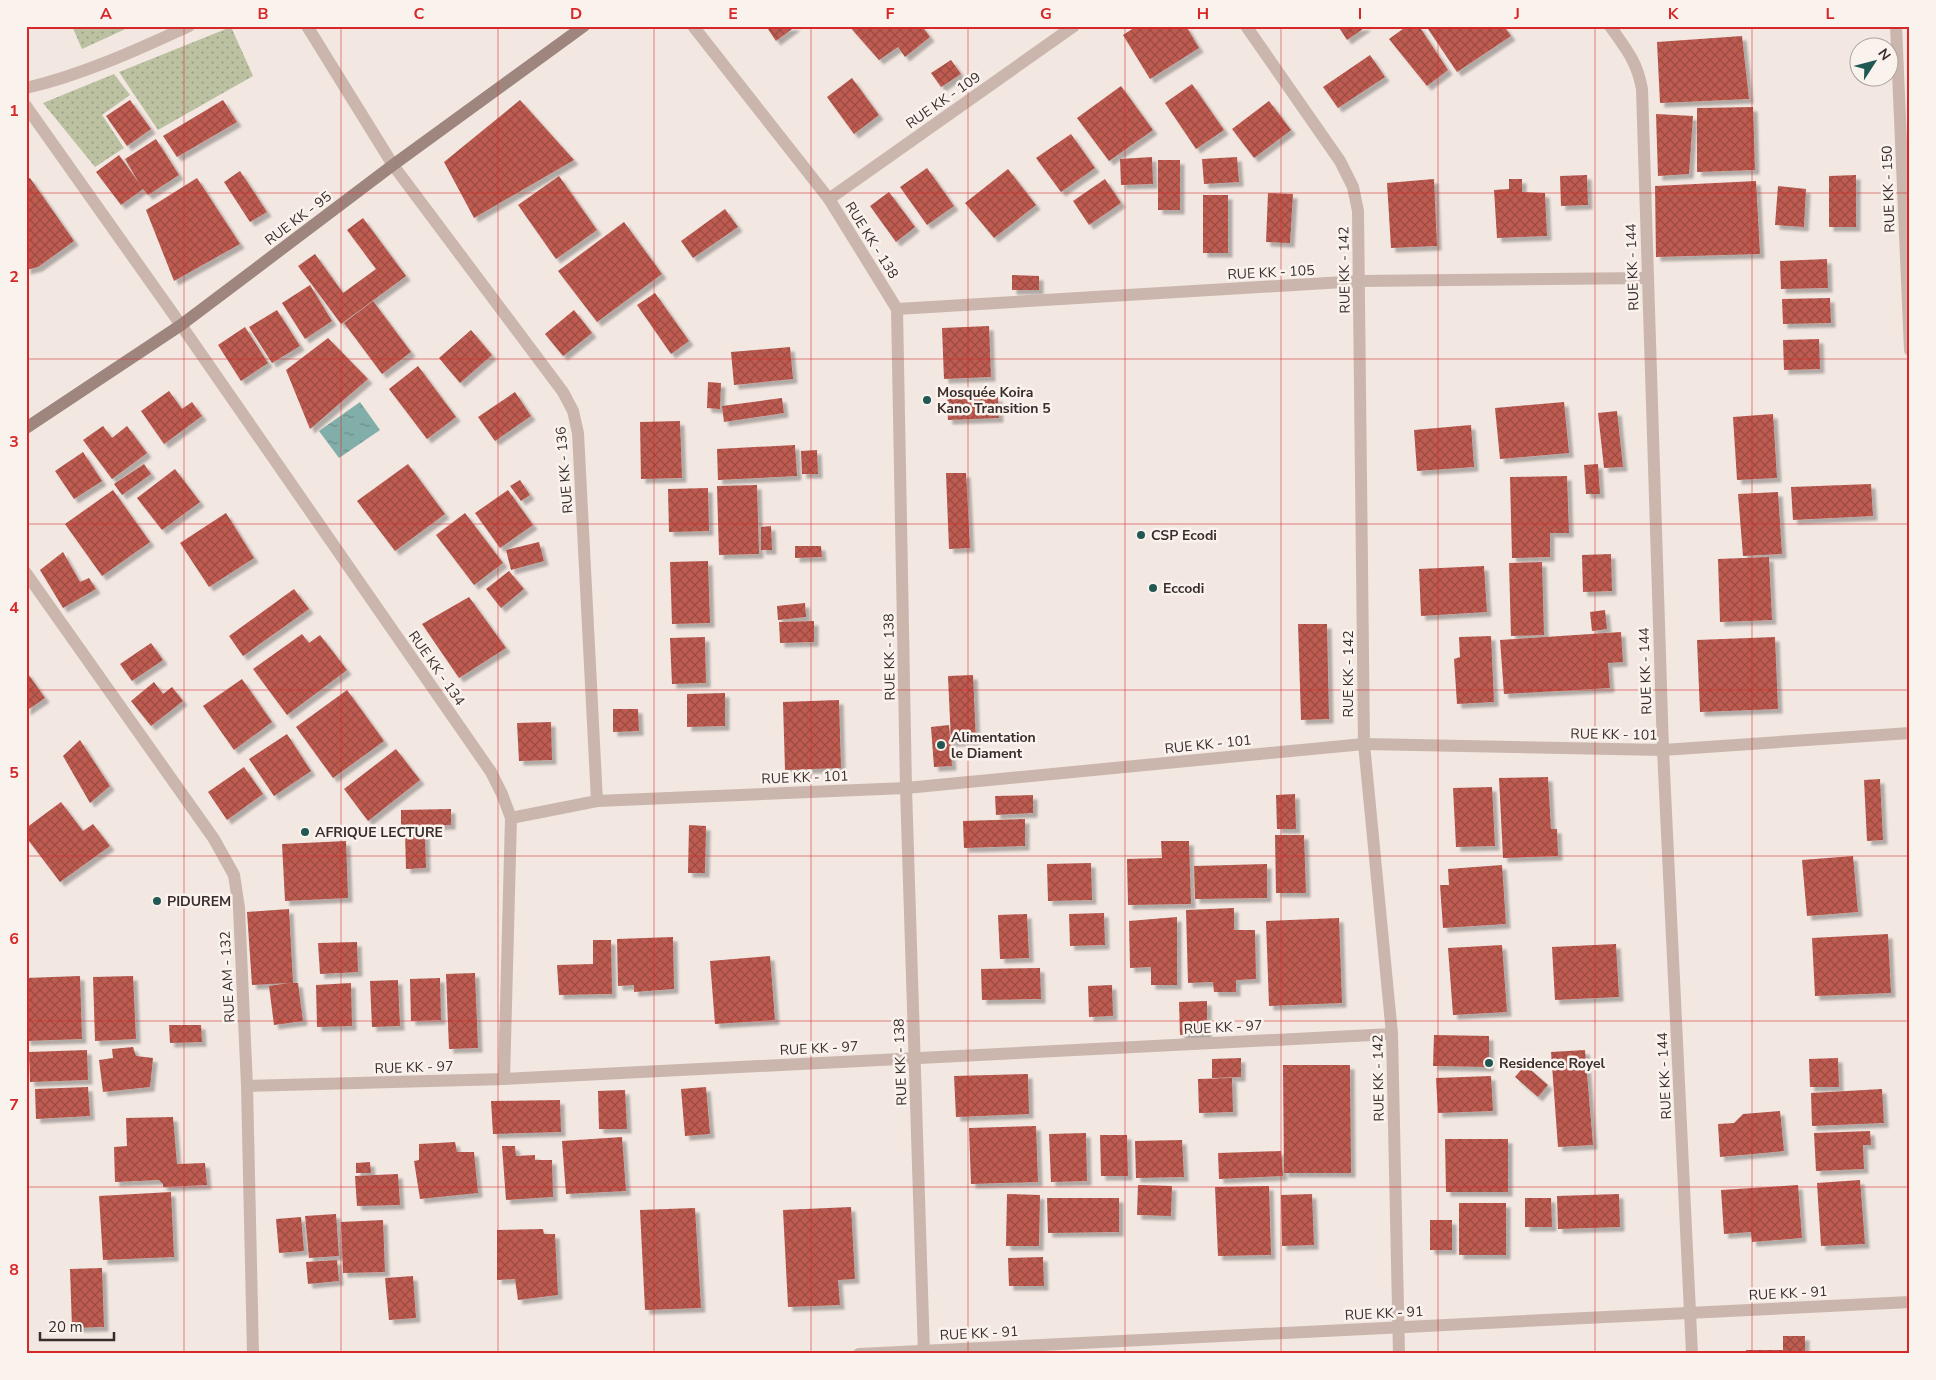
<svg xmlns="http://www.w3.org/2000/svg" width="1936" height="1380" viewBox="0 0 1936 1380" font-family="'Nunito Sans',sans-serif">
	<defs>
		<pattern id="grass-dots" width="8" height="8" patternUnits="userSpaceOnUse" patternTransform="scale(1.25)"><rect width="8" height="8" fill="#bbc1a1"/><path d="M2 2h.1M6 6h.1" fill="none" stroke="#999d83" stroke-width="1.8" stroke-linecap="round"/></pattern>
		<pattern id="water-ripples" width="26" height="14" patternUnits="userSpaceOnUse" patternTransform="scale(1.25)"><rect width="26" height="14" fill="#81aea9"/><path d="M2 4q2-2 4 0t4 0M15 11q2-2 4 0t4 0" fill="none" stroke="#6b8e8a"/></pattern>
		<pattern id="building-cross-hatch" width="8" height="8" patternUnits="userSpaceOnUse" patternTransform="scale(1.25)"><rect width="8" height="8" fill="#bf5b51"/><path d="M0 0l8 8M0 8l8-8" fill="none" stroke="#9c4c43"/></pattern>
		<filter id="shadow"><feDropShadow dx="4.5" dy="4.5" stdDeviation="1" flood-color="#0004"/></filter>
	</defs>
	<rect width="100%" height="100%" fill="#f2e7e1"/>
	<!-- grass -->
	<g fill="url(#grass-dots)">
		<path d="M72,26h60l-50,23z"/>
		<path d="M231,27l22,49 -95,54 -39,-58z"/>
		<path d="M114,74l16,21 -28,20 22,33 -29,19 -52,-64z"/>
	</g>
	<!-- water -->
	<path fill="url(#water-ripples)" d="M360,402l20,28 -41,28 -20,-27z"/>
	<!-- building -->
	<g fill="url(#building-cross-hatch)" filter="url(#shadow)">
		<path d="M766,26h30l-20,15z"/>
		<path d="M849,26h73l8,11 -25,20 -7,-10 -19,13z"/>
		<path d="M1137,26h49l13,22 -49,31 -27,-44z"/>
		<path d="M1338,26h29l-20,14z"/>
		<path d="M1407,26h12l29,44 -21,16 -38,-47z"/>
		<path d="M1426,26h78l7,10 -54,36z"/>
		<path d="M1742,36l7,63 -89,4 -3,-61z"/>
		<path d="M1370,55l15,22 -47,31 -15,-21z"/>
		<path d="M951,60l10,14 -20,13 -10,-14z"/>
		<path d="M852,78l27,37 -25,19 -27,-37z"/>
		<path d="M1192,84l32,46 -28,19 -31,-46z"/>
		<path d="M1121,86l32,44 -44,31 -32,-43z"/>
		<path d="M130,100l21,29 -24,17 -21,-30z"/>
		<path d="M223,100l14,22 -60,35 -14,-21z"/>
		<path d="M520,100l54,60 -100,58 -30,-56z"/>
		<path d="M1269,101l22,29 -37,28 -22,-29z"/>
		<path d="M1753,107l2,63 -58,2v-64z"/>
		<path d="M1656,114l37,2 -4,58 -31,2z"/>
		<path d="M1071,134l24,34 -34,24 -25,-34z"/>
		<path d="M156,139l23,36 -31,20 -5,-6 -22,16 -25,-33 23,-17 20,28 -14,-24z"/>
		<path d="M1152,157l1,27 -32,1 -1,-26z"/>
		<path d="M1237,157l2,25 -35,2 -2,-25z"/>
		<rect x="1158" y="160" width="22" height="50"/>
		<path d="M927,168l27,38 -27,19 -27,-38z"/>
		<path d="M1008,169l28,36 -42,33 -29,-35z"/>
		<path d="M240,171l27,41 -17,10 -26,-40z"/>
		<path d="M1587,175l1,30 -27,1 -1,-30z"/>
		<path d="M1856,175v52h-27v-51z"/>
		<path d="M559,176l38,54 -41,29 -38,-54z"/>
		<path d="M30,178l44,63 -36,26 -12,3v-91z"/>
		<path d="M197,178l43,66 -66,37 -28,-71z"/>
		<path d="M1105,179l16,24 -32,22 -16,-24z"/>
		<path d="M1434,179l3,67 -46,2 -4,-65z"/>
		<path d="M1509,179h13v13l23,1 2,43 -50,2 -3,-48 15,-1z"/>
		<path d="M1756,181l4,73 -104,3 -1,-71z"/>
		<path d="M1778,186l28,3 -2,38 -29,-2z"/>
		<path d="M889,192l26,35 -19,15 -26,-36z"/>
		<path d="M1268,193l25,1 -3,49 -24,-1z"/>
		<rect x="1203" y="195" width="25" height="58"/>
		<path d="M725,209l13,18 -45,31 -12,-17z"/>
		<path d="M363,218l43,58 -65,48 -43,-58 17,-12 28,39 33,-24 -29,-39z"/>
		<path d="M624,222l38,52 -65,48 -39,-51z"/>
		<path d="M1827,259l1,29 -47,1 -1,-28z"/>
		<path d="M1012,275l27,1v14h-27z"/>
		<path d="M310,285l22,36 -27,18 -23,-36z"/>
		<path d="M655,293l34,48 -18,13 -34,-49z"/>
		<path d="M1830,298l1,25 -48,1 -1,-25z"/>
		<path d="M373,301l38,51 -29,22 -38,-51z"/>
		<path d="M277,310l23,36 -28,17 -23,-36z"/>
		<path d="M574,310l18,23 -29,23 -18,-22z"/>
		<path d="M989,326l2,51 -47,2 -2,-51z"/>
		<path d="M245,327l23,36 -27,18 -23,-36z"/>
		<path d="M471,330l21,25 -32,28 -21,-25z"/>
		<path d="M328,338l40,41 -58,50 -24,-59z"/>
		<path d="M1819,339l1,30 -36,1 -1,-30z"/>
		<path d="M790,347l3,32 -59,6 -3,-33z"/>
		<path d="M418,366l38,51 -29,22 -38,-50z"/>
		<path d="M708,382l13,1 -1,26 -13,-1z"/>
		<path d="M169,391l13,18 10,-7 10,14 -38,28 -23,-33z"/>
		<path d="M515,392l16,24 -36,25 -17,-24z"/>
		<path d="M998,397l1,21 -51,2 -1,-21z"/>
		<path d="M782,398l2,15 -60,9 -2,-16z"/>
		<path d="M1564,402l5,51 -69,6 -5,-51z"/>
		<path d="M1617,411l6,56 -19,1 -6,-55z"/>
		<path d="M1773,414l4,64 -40,2 -4,-63z"/>
		<path d="M680,421l2,57 -41,1 -1,-57z"/>
		<path d="M1471,425l3,42 -57,4 -3,-41z"/>
		<path d="M103,426l9,12 15,-12 20,27 -35,26 -29,-39z"/>
		<path d="M795,445l2,31 -79,4 -1,-31z"/>
		<path d="M817,450l1,24h-16l-1,-23z"/>
		<path d="M83,452l19,29 -28,18 -19,-28z"/>
		<path d="M144,464l7,10 -29,21 -8,-11z"/>
		<path d="M408,464l37,50 -50,37 -38,-50z"/>
		<path d="M1598,464l2,30h-14l-2,-29z"/>
		<path d="M175,469l25,33 -38,28 -25,-32z"/>
		<path d="M946,473h20l4,75 -21,1z"/>
		<path d="M1567,476l2,57h-19v24l-38,1 -2,-81z"/>
		<path d="M520,480l10,15 -9,6 -11,-15z"/>
		<path d="M1871,484l2,32 -80,4 -2,-33z"/>
		<path d="M757,485l2,69 -40,1 -2,-69z"/>
		<path d="M708,488l1,43 -40,1 -1,-43z"/>
		<path d="M113,490l37,52 -48,34 -37,-52z"/>
		<path d="M508,490l25,35 -33,23 -25,-35z"/>
		<path d="M1778,492l4,62 -39,2 -5,-62z"/>
		<path d="M226,513l28,45 -45,29 -29,-44z"/>
		<path d="M465,513l38,50 -29,22 -38,-50z"/>
		<path d="M771,526l1,24h-11v-23z"/>
		<path d="M539,542l5,19 -33,9 -5,-20z"/>
		<path d="M795,546h26l1,11 -27,1z"/>
		<path d="M63,552l17,30 9,-4 7,11 -33,19 -23,-38z"/>
		<path d="M1611,554l1,37 -29,1 -1,-37z"/>
		<path d="M1769,557l3,63 -52,2 -2,-63z"/>
		<path d="M708,561l2,62 -38,1 -2,-62z"/>
		<path d="M1542,562l2,73 -33,1 -2,-73z"/>
		<path d="M1484,566l3,46 -66,4 -2,-47z"/>
		<path d="M509,571l15,18 -23,19 -15,-19z"/>
		<path d="M294,589l15,20 -66,47 -14,-20z"/>
		<path d="M469,597l37,51 -47,30 -37,-54z"/>
		<path d="M805,603l1,14 -28,3 -1,-14z"/>
		<path d="M1605,610l2,19 -15,2 -2,-19z"/>
		<path d="M814,621v21l-34,1 -1,-21z"/>
		<path d="M1298,624h29l2,95 -28,1z"/>
		<path d="M1621,632l2,30 -15,1 2,25 -106,6 -4,-54z"/>
		<path d="M302,634l7,9 11,-8 27,35 -60,45 -34,-46z"/>
		<path d="M1491,636l3,66 -37,2 -3,-45 6,-2 -1,-20z"/>
		<path d="M705,637l1,46 -34,1 -2,-46z"/>
		<path d="M1775,637l3,72 -78,3 -3,-72z"/>
		<path d="M151,643l12,17 -31,21 -12,-17z"/>
		<path d="M26,671l19,27 -19,13z"/>
		<path d="M973,675l3,66 -25,1 -3,-66z"/>
		<path d="M242,679l30,43 -38,28 -31,-44z"/>
		<path d="M154,682l9,12 9,-7 11,14 -32,25 -20,-25z"/>
		<path d="M347,690l37,51 -51,37 -37,-51z"/>
		<path d="M725,693v33l-38,1v-33z"/>
		<path d="M839,700l2,68 -56,2 -2,-68z"/>
		<path d="M613,709h25l1,22 -26,1z"/>
		<path d="M551,722l1,38 -33,1 -2,-38z"/>
		<path d="M949,725l3,41 -18,1 -3,-40z"/>
		<path d="M287,734l24,37 -37,25 -25,-37z"/>
		<path d="M80,740l30,46 -20,17 -27,-47z"/>
		<path d="M396,749l24,31 -52,41 -24,-32z"/>
		<path d="M244,767l19,27 -36,26 -19,-28z"/>
		<path d="M1548,777l3,52h6l1,27 -55,2 -4,-80z"/>
		<path d="M1880,779l3,61 -16,1 -3,-61z"/>
		<path d="M1492,787l3,59 -39,1 -3,-59z"/>
		<path d="M1295,794l1,35h-19l-1,-34z"/>
		<path d="M1033,795v18l-37,2 -1,-19z"/>
		<path d="M61,802l22,29 10,-7 17,22 -50,36 -34,-45v-9z"/>
		<path d="M451,809v16l-50,2v-17z"/>
		<path d="M1025,819v27l-61,2 -1,-27z"/>
		<path d="M689,825l17,1 -1,47h-17z"/>
		<path d="M405,833h20l1,35 -20,1z"/>
		<path d="M1275,835h29l2,58h-30z"/>
		<path d="M346,841l2,57 -63,3 -3,-57z"/>
		<path d="M1161,841h28l2,63 -63,1 -1,-46 35,-1z"/>
		<path d="M1853,856l5,56 -51,4 -5,-56z"/>
		<path d="M1091,863l1,37 -44,1 -1,-37z"/>
		<path d="M1267,864v34l-72,1 -1,-33z"/>
		<path d="M1502,865l4,59 -63,4 -3,-43h9l-1,-16z"/>
		<path d="M1234,908v22h21l1,49 -20,1v12h-22l-1,-10 -25,1 -2,-73z"/>
		<path d="M289,909l4,74h5l5,38 -29,4 -5,-39 20,-3 -37,2 -5,-73z"/>
		<path d="M1104,913l1,32 -35,1 -1,-32z"/>
		<path d="M1027,914l2,44 -29,1 -2,-44z"/>
		<path d="M1177,917v68h-26v-18l-21,1 -1,-47z"/>
		<path d="M1339,918l3,85 -73,3 -3,-85z"/>
		<path d="M1888,934l3,59 -76,3 -3,-58z"/>
		<path d="M673,937l1,52 -40,3v-7l-16,1 -1,-47z"/>
		<path d="M593,940h18l1,54 -53,1 -2,-30 36,-1z"/>
		<path d="M357,942l1,30 -38,2 -2,-31z"/>
		<path d="M1616,944l3,53 -64,3 -3,-53z"/>
		<path d="M1502,945l5,67 -54,3 -5,-67z"/>
		<path d="M770,956l5,64 -60,4 -5,-63z"/>
		<path d="M1040,968l1,31 -59,1 -1,-31z"/>
		<path d="M475,973l3,75 -29,1 -3,-75z"/>
		<path d="M80,976l2,63 -56,2v-63z"/>
		<path d="M133,976l3,63 -41,2 -2,-64z"/>
		<path d="M440,978l1,42 -30,1 -1,-42z"/>
		<path d="M398,980l2,46 -28,1 -2,-46z"/>
		<path d="M351,983l1,43 -35,1 -1,-42z"/>
		<path d="M1112,985l1,31 -24,1 -1,-31z"/>
		<path d="M1207,1001v34h-27l-1,-33z"/>
		<path d="M169,1025h32l1,17 -32,1z"/>
		<path d="M1434,1035l55,1v31l-56,-1z"/>
		<path d="M133,1047l3,9 17,2 -3,29 -47,5 -4,-32 14,-2 -1,-9z"/>
		<path d="M87,1050l1,30 -58,2 -1,-30z"/>
		<path d="M1585,1050l8,95 -35,2 -7,-95z"/>
		<path d="M1241,1058v19l-29,1v-19z"/>
		<path d="M1838,1058l1,29h-29l-1,-28z"/>
		<path d="M1283,1065h67l1,108h-67z"/>
		<path d="M1525,1065l23,20 -10,12 -23,-20z"/>
		<path d="M1028,1074l1,40 -73,3 -2,-41z"/>
		<path d="M1491,1076l2,35 -55,2 -2,-35z"/>
		<path d="M1232,1078l1,34 -34,1 -1,-34z"/>
		<path d="M88,1087l2,29 -54,3 -1,-30z"/>
		<path d="M706,1087l4,47 -25,2 -4,-47z"/>
		<path d="M1882,1089l2,34 -72,3 -1,-33z"/>
		<path d="M625,1090l2,39h-28l-1,-38z"/>
		<path d="M560,1100l1,32 -68,2 -2,-33z"/>
		<path d="M1780,1111l4,40 -64,6 -2,-33 16,-1 9,-9z"/>
		<path d="M173,1117l4,47 28,-1 2,22 -44,2v-3l-4,-4 -44,2 -1,-35 13,-1 -1,-28z"/>
		<path d="M1036,1126l2,56 -67,2 -2,-56z"/>
		<path d="M1870,1131l1,14h-8l1,24 -48,2 -2,-38z"/>
		<path d="M1086,1133l1,48 -36,1 -2,-48z"/>
		<path d="M1100,1135h27l1,41h-27z"/>
		<path d="M622,1137l4,54 -60,3 -4,-53z"/>
		<path d="M1445,1139h63v53h-62z"/>
		<path d="M1182,1140l2,37 -48,1 -1,-37z"/>
		<path d="M455,1142l2,10h17l4,41 -58,6 -6,-38 5,-1v-16z"/>
		<path d="M502,1146h13l1,10 19,-1v5h17l1,37 -47,3z"/>
		<path d="M1281,1151l2,25 -64,3 -1,-26z"/>
		<path d="M370,1162l1,11h-15v-10z"/>
		<path d="M398,1174l2,31 -43,1 -2,-30z"/>
		<path d="M1860,1180l5,64 -44,2 -4,-63z"/>
		<path d="M1138,1185l34,1 -1,30 -34,-1z"/>
		<path d="M1798,1185l4,53 -50,4 -1,-10 -27,2 -3,-44z"/>
		<path d="M1269,1186l2,69 -53,1 -3,-69z"/>
		<path d="M171,1192l3,65 -71,3 -4,-64z"/>
		<path d="M1007,1194l33,1 -1,51h-33z"/>
		<path d="M1312,1194l2,51 -32,1 -1,-51z"/>
		<path d="M1619,1194l1,33 -62,2 -1,-33z"/>
		<path d="M1047,1198h72v34l-71,1z"/>
		<path d="M1525,1198h26l1,29h-27z"/>
		<rect x="1459" y="1203" width="47" height="52"/>
		<path d="M851,1207l4,72 -17,1 2,25 -52,2 -5,-97z"/>
		<path d="M695,1208l6,100 -56,2 -5,-100z"/>
		<path d="M336,1214l3,42 -30,2 -4,-42z"/>
		<path d="M301,1217l3,34 -25,2 -3,-34z"/>
		<path d="M383,1220l2,52 -42,1 -2,-51z"/>
		<rect x="1430" y="1220" width="22" height="30"/>
		<path d="M543,1229l1,5h11l3,61 -40,5 -3,-21 -18,1v-50z"/>
		<path d="M1043,1257l1,29h-35l-1,-28z"/>
		<path d="M337,1260l2,21 -31,3 -2,-22z"/>
		<path d="M102,1268l2,59 -32,1 -2,-59z"/>
		<path d="M413,1276l3,42 -27,2 -4,-42z"/>
		<path d="M1783,1336h22v18h-59v-4h37z"/>
	</g>
	<g fill="none" stroke-linecap="round" stroke-linejoin="round">
		<!-- street -->
		<g stroke="#cab6ad" stroke-width="12">
			<path d="M307,26l86,139 170,227 10,19 5,22 19,368"/>
			<path d="M693,26l136,173 68,110 9,479 18,566"/>
			<path d="M1246,26l94,135 13,26 5,24 6,533 28,290 7,320"/>
			<path d="M1610,26c16,23 27,35 32,63l21,661 29,604"/>
			<path d="M1896,26l14,324"/>
			<path d="M26,88c56,-13 111,-38 163,-62"/>
			<path d="M26,106l155,219 310,447 11,22 9,24 -7,261"/>
			<path d="M829,199l245,-173"/>
			<path d="M897,309l463,-28 287,-3"/>
			<path d="M26,573l188,266 20,36 5,33 8,178 6,268"/>
			<path d="M511,818l86,-17 309,-13 458,-44 299,6 247,-17"/>
			<path d="M247,1086l257,-7 888,-45"/>
			<path d="M859,1354l1051,-52"/>
		</g>
		<!-- secondary -->
		<path stroke="#9e857e" stroke-width="12" d="M26,428l155,-103 212,-160 191,-139"/>
	</g>
	<!-- grid -->
	<path fill="none" stroke="#d62828" stroke-width="1" stroke-opacity="0.55" d="M184,26v1328M341,26v1328M498,26v1328M654,26v1328M811,26v1328M968,26v1328M1125,26v1328M1281,26v1328M1438,26v1328M1595,26v1328M1752,26v1328M26,193h1884M26,359h1884M26,524h1884M26,690h1884M26,856h1884M26,1021h1884M26,1187h1884"/>
	<!-- markers -->
	<g fill="#225853" stroke="#faf2ed" stroke-width="2">
		<circle cx="927" cy="400" r="5"/>
		<circle cx="1141" cy="535" r="5"/>
		<circle cx="1153" cy="588" r="5"/>
		<circle cx="941" cy="745" r="5"/>
		<circle cx="305" cy="832" r="5"/>
		<circle cx="157" cy="901" r="5"/>
		<circle cx="1489" cy="1063" r="5"/>
	</g>
	<g text-anchor="middle" stroke-width="5" stroke-linejoin="round" paint-order="stroke">
		<!-- street labels -->
		<g font-size="14" fill="#392d2b" stroke="#faf2ed">
			<text transform="translate(943 100) rotate(-35)" y="5">RUE KK - 109</text>
			<text transform="translate(1888 189) rotate(-92)" y="5">RUE KK - 150</text>
			<text transform="translate(298 218) rotate(-37)" y="5">RUE KK - 95</text>
			<text transform="translate(872 240) rotate(58)" y="5">RUE KK - 138</text>
			<text transform="translate(1632 267) rotate(-92)" y="5">RUE KK - 144</text>
			<text transform="translate(1344 270) rotate(-91)" y="5">RUE KK - 142</text>
			<text transform="translate(1271 272) rotate(-3)" y="5">RUE KK - 105</text>
			<text transform="translate(564 470) rotate(-95)" y="5">RUE KK - 136</text>
			<text transform="translate(889 657) rotate(-91)" y="5">RUE KK - 138</text>
			<text transform="translate(437 668) rotate(55)" y="5">RUE KK - 134</text>
			<text transform="translate(1645 671) rotate(-92)" y="5">RUE KK - 144</text>
			<text transform="translate(1348 674) rotate(-90)" y="5">RUE KK - 142</text>
			<text transform="translate(1614 734) rotate(1)" y="5">RUE KK - 101</text>
			<text transform="translate(1208 744) rotate(-6)" y="5">RUE KK - 101</text>
			<text transform="translate(805 777) rotate(-2)" y="5">RUE KK - 101</text>
			<text transform="translate(227 977) rotate(-93)" y="5">RUE AM - 132</text>
			<text transform="translate(1223 1027) rotate(-3)" y="5">RUE KK - 97</text>
			<text transform="translate(819 1048) rotate(-3)" y="5">RUE KK - 97</text>
			<text transform="translate(900 1062) rotate(-92)" y="5">RUE KK - 138</text>
			<text transform="translate(414 1067) rotate(-2)" y="5">RUE KK - 97</text>
			<text transform="translate(1664 1076) rotate(-93)" y="5">RUE KK - 144</text>
			<text transform="translate(1378 1078) rotate(-91)" y="5">RUE KK - 142</text>
			<text transform="translate(1788 1293) rotate(-3)" y="5">RUE KK - 91</text>
			<text transform="translate(1384 1313) rotate(-3)" y="5">RUE KK - 91</text>
			<text transform="translate(979 1333) rotate(-3)" y="5">RUE KK - 91</text>
		</g>
		<!-- poi labels -->
		<g font-size="14" font-weight="bold" fill="#392d2b" stroke="#faf2ed" text-anchor="start">
			<text x="937" y="397">Mosquée Koira<tspan x="937" dy="16">Kano Transition 5</tspan></text>
			<text x="1151" y="540">CSP Ecodi</text>
			<text x="1163" y="593">Eccodi</text>
			<text x="951" y="742">Alimentation<tspan x="951" dy="16">le Diament</tspan></text>
			<text x="315" y="837">AFRIQUE LECTURE</text>
			<text x="167" y="906">PIDUREM</text>
			<text x="1499" y="1068">Residence Royel</text>
		</g>
	</g>
	<!-- border -->
	<rect width="1936" height="1380" fill="none" stroke="#faf2ed" stroke-width="55"/>
	<!-- north arrow -->
	<g transform="translate(1874 62) rotate(54)"><circle r="24" fill="#faf2ed" stroke="#ada39f"/>
	<path d="M0-4L9 19L0 12L-9 19Z" fill="#225853"/>
	<text y="-8" font-size="14" font-weight="bold" text-anchor="middle" fill="#392d2b">N</text>
	</g>
	<!-- scale -->
	<path d="M40 1332v8h74v-8" fill="none" stroke="#392d2b" stroke-width="2.5"/>
	<text x="48" y="1332" font-size="15" fill="#392d2b" stroke="#faf2ed" stroke-width="4" paint-order="stroke">20 m</text>
	<rect x="28" y="28" width="1880" height="1324" fill="none" stroke="#d62828" stroke-width="2"/>
	<g font-size="16" text-anchor="middle" font-weight="bold" fill="#d62828">
		<text x="106" y="19">A</text>
		<text x="263" y="19">B</text>
		<text x="419" y="19">C</text>
		<text x="576" y="19">D</text>
		<text x="733" y="19">E</text>
		<text x="890" y="19">F</text>
		<text x="1046" y="19">G</text>
		<text x="1203" y="19">H</text>
		<text x="1360" y="19">I</text>
		<text x="1517" y="19">J</text>
		<text x="1673" y="19">K</text>
		<text x="1830" y="19">L</text>
		<text x="14" y="116">1</text>
		<text x="14" y="282">2</text>
		<text x="14" y="447">3</text>
		<text x="14" y="613">4</text>
		<text x="14" y="778">5</text>
		<text x="14" y="944">6</text>
		<text x="14" y="1110">7</text>
		<text x="14" y="1275">8</text>
	</g>
</svg>
